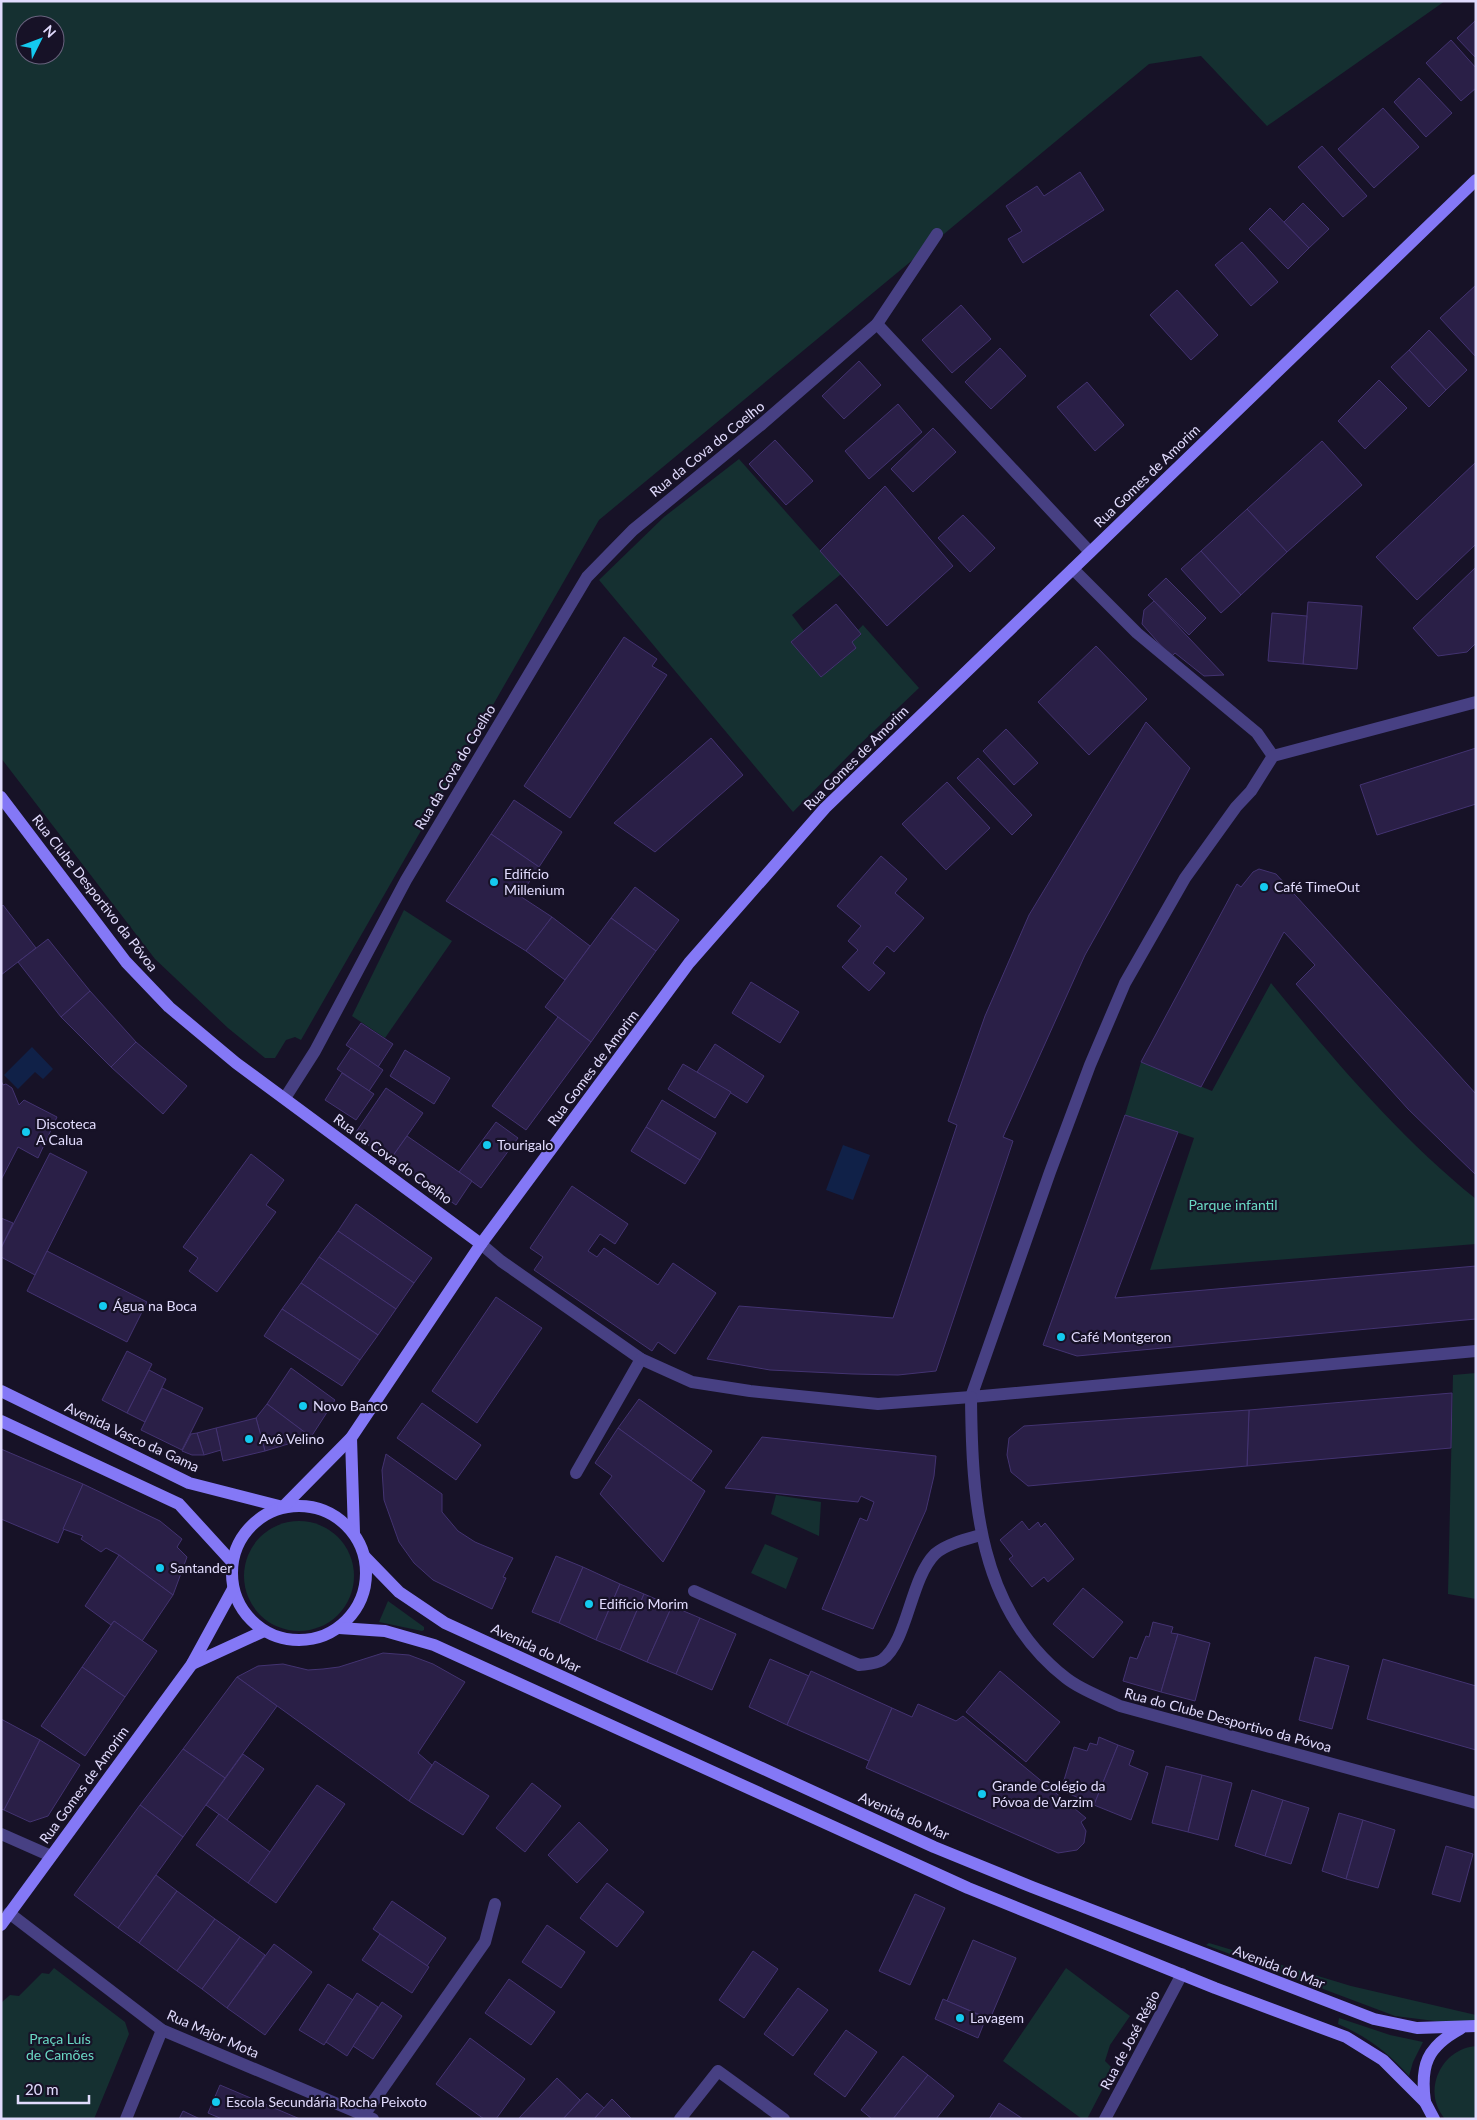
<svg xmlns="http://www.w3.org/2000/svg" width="1477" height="2120" viewBox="0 0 1477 2120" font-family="Lato,sans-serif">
	<rect width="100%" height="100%" fill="#171227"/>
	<!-- green -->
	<g fill="#153031" fill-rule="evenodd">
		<path d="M1,1h1444l-178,125 -66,-70 -52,8 -550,456 -298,520 -6,-3 -9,3 -11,18h-10l-37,-30 -73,-69 -154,-201zM25,25h30v30h-30z"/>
		<path d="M739,459l102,115 -49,41 12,16 -13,11 30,35 35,-29 -4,-6 9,-7 -3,-5 5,-5 56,63 -61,58 -65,66 -194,-232 65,-63z"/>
		<path d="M404,910l48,31 -67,97 -33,-22z"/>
		<path d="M1271,983c62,76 128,154 205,216v45l-326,26 44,-132 -69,-23 16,-53 71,29z"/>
		<path d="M1476,1373v226l-28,-5 5,-219z"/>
		<path d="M776,1495l45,7 -2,34 -48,-22z"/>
		<circle cx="299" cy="1576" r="55"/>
		<path d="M765,1544l33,14 -12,31 -35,-16z"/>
		<path d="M388,1601l36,26v3l-2,1 -43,-9z"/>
		<path d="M1209,1943l142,43 125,29v6l-25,2 -56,-7 -189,-71z"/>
		<path d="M54,1968l71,54 4,12 -35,85h-93v-116l9,-8 9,1 23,-23 7,1z"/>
		<path d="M1066,1968l64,48 -20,29 -5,16 8,8 -26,50h-5l-79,-58z"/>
		<path d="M1339,2018l51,17 33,7 -10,20 -4,14c-20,-23 -43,-40 -71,-52z"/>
		<path d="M1476,2046v73h-31c-24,-28 -4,-70 31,-73z"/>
	</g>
	<!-- water -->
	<g fill="#102148">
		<path d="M32,1047l21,22 -10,10 -8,-7 -17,17 -14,-14z"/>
		<path d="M843,1145l27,10 -17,45 -27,-10z"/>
	</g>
	<!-- building -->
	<g fill="#2a1f47" stroke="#433371">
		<path d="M1476,20v38l-19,-20z"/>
		<path d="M1451,40l25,28v20l-15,13 -35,-38z"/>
		<path d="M1419,78l33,35 -26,24 -32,-35z"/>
		<path d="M1383,108l36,39 -45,41 -36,-39z"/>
		<path d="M1322,146l45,50 -24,21 -45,-50z"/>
		<path d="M1080,172l24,38 -81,53 -15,-24 14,-8 -16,-25 31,-20 7,10z"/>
		<path d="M1303,203l26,26 -20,19 -25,-26z"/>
		<path d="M1270,208l39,40 -21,21 -39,-40z"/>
		<path d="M1242,242l36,40 -27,24 -36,-41z"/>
		<path d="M1476,285v72l-36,-39z"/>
		<path d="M1177,290l41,45 -27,25 -41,-45z"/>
		<path d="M961,305l30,34 -39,34 -30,-33z"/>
		<path d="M1429,330l38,40 -21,20 -37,-40z"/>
		<path d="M1000,348l26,28 -35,33 -26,-27z"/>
		<path d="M1409,350l37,40 -17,17 -38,-40z"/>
		<path d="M859,361l22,24 -37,34 -22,-23z"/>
		<path d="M1379,380l28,28 -42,41 -27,-28z"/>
		<path d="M1087,382l37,43 -29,26 -38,-44z"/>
		<path d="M898,404l24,28 -53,47 -24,-28z"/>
		<path d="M933,428l23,24 -43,40 -22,-23z"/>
		<path d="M775,440l38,41 -27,24 -37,-41z"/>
		<path d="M1322,441l40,44 -75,67 -40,-43z"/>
		<path d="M1476,462v82l-59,56 -41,-43z"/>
		<path d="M885,486l68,80 -66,60 -67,-75z"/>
		<path d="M1247,509l40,43 -46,43 -40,-44z"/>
		<path d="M963,515l32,33 -25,24 -32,-34z"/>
		<path d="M1201,551l40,44 -20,18 -40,-44z"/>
		<path d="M1476,567v76l-9,9 -29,4 -25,-28z"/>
		<path d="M1166,578l40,40 -17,17 -41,-40z"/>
		<path d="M1154,601l70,74 -20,1 -29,-23 -3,3 -8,-7 -22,-25 2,-14z"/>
		<path d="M1308,602l54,4 -5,63 -54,-5z"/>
		<path d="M836,604l25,30 -9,8 4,6 -35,29 -30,-35z"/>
		<path d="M1272,613l35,3 -4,48 -35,-3z"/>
		<path d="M624,637l33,22 -5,7 15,9 -97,143 -46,-32z"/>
		<path d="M1096,646l51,53 -58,56 -51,-53z"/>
		<path d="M1146,722l44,46 -105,187 -82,182 10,4 -77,230 -38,4 -45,-1 -83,-4 -63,-11 32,-53 154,12 64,-193 -9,-4 37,-105 44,-101z"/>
		<path d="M1006,729l32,34 -24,22 -31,-34z"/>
		<path d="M711,738l32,37 -88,77 -41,-29z"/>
		<path d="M1476,748v56l-99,31 -17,-50z"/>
		<path d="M978,758l54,57 -20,20 -55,-57z"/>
		<path d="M947,782l43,46 -44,42 -44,-46z"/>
		<path d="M514,800l48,32 -23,35 -48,-33z"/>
		<path d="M491,834l48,33 -19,29 32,21 -26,34 -80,-50z"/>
		<path d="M881,856l26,23 -12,14 29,25 -30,34 -7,-6 -14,17 12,10 -16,18 -27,-24 16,-17 -10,-9 13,-15 -24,-20z"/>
		<path d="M1259,869l17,5 200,220v81l-68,-66 -112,-125 19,-19 -31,-33 -83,155 -60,-25 96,-178 4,3 12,-15z"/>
		<path d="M635,887l44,33 -23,31 -45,-33z"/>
		<path d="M3,905l33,43 -35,27v-68z"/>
		<path d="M552,917l38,29 -25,34 -39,-29z"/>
		<path d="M611,918l45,33 -65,91 -46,-35z"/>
		<path d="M48,939l42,52 -29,26 -43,-55z"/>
		<path d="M751,982l48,30 -19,31 -48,-30z"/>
		<path d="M90,991l46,51 -25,25 -50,-50z"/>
		<path d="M558,1017l33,25 -65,88 -34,-24z"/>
		<path d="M361,1023l32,21 -15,23 -32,-22z"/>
		<path d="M136,1042l51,44 -24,28 -52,-47z"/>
		<path d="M715,1044l49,32 -17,27 -50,-31z"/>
		<path d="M351,1048l32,22 -14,21 -32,-22z"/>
		<path d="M405,1050l45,28 -16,26 -44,-28z"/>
		<path d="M683,1064l48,28 -16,26 -47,-29z"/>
		<path d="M342,1073l32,21 -18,26 -31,-20z"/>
		<path d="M1,1081l2,4 3,-1 6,4 7,17 5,-5 33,17 -19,41 -20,-11 -17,33z"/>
		<path d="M386,1088l37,25 -33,47 -36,-25z"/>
		<path d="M662,1100l54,33 -16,27 -54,-33z"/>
		<path d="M1125,1115l53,17 -63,166 361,-32v53l-399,37 -34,-11z"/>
		<path d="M496,1122l22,16 -37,50 -22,-16z"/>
		<path d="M646,1127l54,33 -15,24 -54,-33z"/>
		<path d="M407,1136l65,45 -16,24 -66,-45z"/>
		<path d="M50,1153l37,19 -52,103 -34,-18v-9z"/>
		<path d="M251,1154l33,26 -18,25 10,7 -59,80 -28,-21 9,-13 -15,-11z"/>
		<path d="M572,1186l56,38 -13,20 -15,-10 -12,17 9,6 7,-9 54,37 15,-22 43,30 -41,61 -17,-12 -6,9 -118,-81 9,-13 -13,-9z"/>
		<path d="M356,1204l76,54 -18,25 -76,-52z"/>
		<path d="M1,1218l12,5 -12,25z"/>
		<path d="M338,1231l76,52 -18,26 -77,-52z"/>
		<path d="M47,1251l100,51 -20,40 -100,-51z"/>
		<path d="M319,1257l77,52 -18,26 -77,-52z"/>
		<path d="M301,1283l77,52 -18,25 -78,-51z"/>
		<path d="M496,1297l46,31 -65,95 -45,-32z"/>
		<path d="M282,1309l78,51 -18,26 -78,-50z"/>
		<path d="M127,1351l25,13 -25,49 -25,-13z"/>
		<path d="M291,1368l44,32 -24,37 -44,-33z"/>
		<path d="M149,1370l17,9 -21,43 -18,-9z"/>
		<path d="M162,1388l41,20 -21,42 -41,-20z"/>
		<path d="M1452,1393l-1,55 -204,18 2,-56z"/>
		<path d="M639,1399l73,52 -21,30 -73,-53z"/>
		<path d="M422,1403l59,42 -25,35 -59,-42z"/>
		<path d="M267,1404l44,33 -46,14 -9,-33z"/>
		<path d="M1249,1410l-2,56 -219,20 -17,-14 -4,-17 2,-17 15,-12z"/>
		<path d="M256,1418l9,33 -42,10 -7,-33z"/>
		<path d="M216,1428l5,22 -17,5 -7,-22z"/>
		<path d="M618,1428l87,63 -42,71 -63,-68 12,-18 -17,-13z"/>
		<path d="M197,1433l7,22h-12l-10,-4 9,-17z"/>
		<path d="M762,1437l174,19 -2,20 -8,34 -53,119 -51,-20 38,-91 7,3 7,-19 -13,-6 -3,6 -133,-14z"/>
		<path d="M1,1449l82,35 -25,59 -57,-24z"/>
		<path d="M386,1454l56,40v18l16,19 17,11 38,16 -10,19 3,1 -14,31 -59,-29 -19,-17 -15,-21 -15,-42 -2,-30z"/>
		<path d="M83,1484l77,37 22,18 -5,8 10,10 -14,38 -54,-40 -13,-7 -5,4 -20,-13 2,-3 -20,-7z"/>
		<path d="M1022,1521l7,9 9,-8 3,5 4,-4 29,36 -26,23 -4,-5 -12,10 -23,-28 4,-3 -13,-16z"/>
		<path d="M119,1555l54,40 -31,46 -28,-20 -3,4 -26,-19z"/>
		<path d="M556,1556l27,11 -24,56 -27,-11z"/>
		<path d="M583,1567l37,17 -24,56 -37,-17z"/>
		<path d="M620,1584l24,10 -24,56 -24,-10z"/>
		<path d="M1083,1588l40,34 -30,36 -40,-34z"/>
		<path d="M644,1594l28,12 -25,56 -27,-12z"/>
		<path d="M672,1606l28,12 -24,56 -29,-12z"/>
		<path d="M700,1618l36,16 -24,56 -36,-16z"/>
		<path d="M114,1621l43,30 -32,46 -43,-30z"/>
		<path d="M1153,1622l20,5 -2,6 7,1 -17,58 -38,-11 7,-24 7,2 9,-23 3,1z"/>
		<path d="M1178,1634l32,9 -15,58 -34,-9z"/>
		<path d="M383,1653l26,2 24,9 32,18 -47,71 14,12 -23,36 -172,-124 21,-11 25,-2 25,6 15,-1 16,-2z"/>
		<path d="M1315,1657l34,9 -17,63 -33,-9z"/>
		<path d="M770,1659l39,17 -22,49 -38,-18z"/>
		<path d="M1383,1659l93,27v64l-109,-31z"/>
		<path d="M82,1667l43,30 -40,59 -44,-30z"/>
		<path d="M811,1671l81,37 -23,53 -82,-36z"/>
		<path d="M1000,1671l60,51 -34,40 -60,-50z"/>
		<path d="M237,1677l40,29 -52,72 -42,-29z"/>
		<path d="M918,1704l38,17 7,-5 123,102 -5,4 5,9 -2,12 -7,7 -19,3 -192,-85 26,-60 20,9z"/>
		<path d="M1,1719l39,21 -36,70 -3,-1z"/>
		<path d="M1099,1737l19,8 -24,60 -33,-15 13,-43 13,4 3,-8 7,2z"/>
		<path d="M40,1740l40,25 -32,51 -18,6 -26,-12z"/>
		<path d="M1118,1745l16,6 -5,14 19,8 -17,47 -37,-15z"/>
		<path d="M183,1749l42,29 -42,59 -43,-32z"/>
		<path d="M243,1754l21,15 -37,51 -21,-15z"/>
		<path d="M435,1761l54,35 -26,39 -54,-34z"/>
		<path d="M1166,1766l36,9 -14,57 -36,-9z"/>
		<path d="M1202,1775l30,8 -14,57 -30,-8z"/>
		<path d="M532,1783l29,23 -36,46 -29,-24z"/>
		<path d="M317,1785l28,19 -69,99 -28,-20z"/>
		<path d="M1252,1790l31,10 -18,56 -30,-10z"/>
		<path d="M1283,1800l26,8 -18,56 -26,-8z"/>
		<path d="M140,1805l43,32 -65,91 -44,-33z"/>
		<path d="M1339,1813l24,7 -17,59 -24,-8z"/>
		<path d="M219,1814l51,38 -22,31 -52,-38z"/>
		<path d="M1363,1820l32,10 -17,58 -32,-9z"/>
		<path d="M579,1822l29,28 -31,33 -29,-28z"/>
		<path d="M1446,1846l27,8 -13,48 -28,-8z"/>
		<path d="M156,1875l21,16 -38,52 -21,-15z"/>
		<path d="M607,1883l37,29 -27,35 -37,-29z"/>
		<path d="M177,1891l38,28 -38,52 -38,-28z"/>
		<path d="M915,1894l30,14 -35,77 -31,-14z"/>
		<path d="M392,1901l54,37 -19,28 -54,-37z"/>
		<path d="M215,1919l25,18 -38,52 -25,-18z"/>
		<path d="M547,1925l38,27 -24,36 -39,-26z"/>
		<path d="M380,1934l49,33 -17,26 -50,-33z"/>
		<path d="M240,1937l25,18 -38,53 -25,-19z"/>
		<path d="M973,1940l43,18 -26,61 -43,-18z"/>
		<path d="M274,1944l38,28 -47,63 -38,-27z"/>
		<path d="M753,1951l25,18 -34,49 -25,-18z"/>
		<path d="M509,1979l46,33 -24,33 -46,-32z"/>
		<path d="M328,1984l25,16 -29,45 -25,-15z"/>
		<path d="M798,1988l30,22 -35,46 -29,-22z"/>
		<path d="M357,1993l21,14 -31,49 -21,-14z"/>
		<path d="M943,1999l43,19 -8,20 -43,-19z"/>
		<path d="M382,2002l20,14 -29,43 -20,-13z"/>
		<path d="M846,2030l31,22 -32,45 -31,-23z"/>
		<path d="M470,2038l55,41 -29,40h-12l-48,-35z"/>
		<path d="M903,2056l25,19 -35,44h-21l-11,-9z"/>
		<path d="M928,2075l26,21 -18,23h-43z"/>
		<path d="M557,2078l23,22 -17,19 -44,-1z"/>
		<path d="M220,2085l80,34h-78l-14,-6z"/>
		<path d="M587,2093l17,15 -10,11h-31z"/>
		<path d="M612,2099l19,19v1h-37z"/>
		<path d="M999,2103l24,16h-34z"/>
		<path d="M183,2111l17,8h-21z"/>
	</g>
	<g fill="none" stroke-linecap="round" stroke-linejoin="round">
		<!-- street -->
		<g stroke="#474083" stroke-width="12">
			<path d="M877,324l213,228"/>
			<path d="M1073,569l64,64 120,100 16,23"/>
			<path d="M1476,702l-203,54 -22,35 -15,16 -51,71 -60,105 -35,82 -40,107 -79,225 505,-46"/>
			<path d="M285,1098l30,-47 91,-171 181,-303 46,-47 129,-106 115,-100 60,-90"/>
			<path d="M481,1244l20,17 140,98 51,23 58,9 128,13 93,-7c1,102 7,213 95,281 15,12 36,19 54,28l356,97"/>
			<path d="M576,1473l65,-114"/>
			<path d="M694,1591l165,74c7,-1 17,-1 23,-5 26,-19 28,-81 53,-106 11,-10 32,-15 46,-19"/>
			<path d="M1,1834l50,22"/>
			<path d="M9,1913l153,117 211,89"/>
			<path d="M364,2115l121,-173 10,-38"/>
			<path d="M126,2119l36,-89"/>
			<path d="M680,2119l38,-48 66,48"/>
			<path d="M1105,2119l77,-145"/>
		</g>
		<!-- secondary -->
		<g stroke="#8478f6" stroke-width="12">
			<path d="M1,797l125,165 43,45 67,56 245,181"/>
			<path d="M1,1391l188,92 94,24"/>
			<path d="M1,1421l178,83 53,58"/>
			<path d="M351,1438l3,95"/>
			<circle cx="299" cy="1573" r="67"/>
			<path d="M283,1507l68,-69 130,-194 208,-281 136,-155 651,-628"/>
			<path d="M365,1557l34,35 46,31 489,224 98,40 342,132 43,9 59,-2"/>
			<path d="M339,1628l46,3 49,14 534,243 247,100 131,49 37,23 42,42 9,17"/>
			<path d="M192,1664l72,-33"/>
			<path d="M1,1925l191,-261 41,-75"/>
			<path d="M1425,2102c-5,-37 2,-55 35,-73"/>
		</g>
	</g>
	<!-- markers -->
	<g fill="#14caef" stroke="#171227" stroke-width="2">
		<circle cx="494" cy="882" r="5"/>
		<circle cx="1264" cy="887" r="5"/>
		<circle cx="26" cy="1132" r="5"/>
		<circle cx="487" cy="1145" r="5"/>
		<circle cx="103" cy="1306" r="5"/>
		<circle cx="1061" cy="1337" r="5"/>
		<circle cx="303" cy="1406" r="5"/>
		<circle cx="249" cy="1439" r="5"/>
		<circle cx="160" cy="1568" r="5"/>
		<circle cx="589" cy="1604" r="5"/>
		<circle cx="982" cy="1794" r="5"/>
		<circle cx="960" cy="2018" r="5"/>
		<circle cx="216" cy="2102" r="5"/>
	</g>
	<g text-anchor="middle" stroke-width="4.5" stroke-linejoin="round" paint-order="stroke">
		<!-- street labels -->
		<g font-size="14" fill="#e1dbfd" stroke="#171227">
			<text transform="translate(707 449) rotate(-39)" y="5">Rua da Cova do Coelho</text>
			<text transform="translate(1147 476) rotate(-44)" y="5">Rua Gomes de Amorim</text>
			<text transform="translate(856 758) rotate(-45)" y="5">Rua Gomes de Amorim</text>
			<text transform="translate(455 767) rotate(-59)" y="5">Rua da Cova do Coelho</text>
			<text transform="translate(95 893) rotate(52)" y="5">Rua Clube Desportivo da Póvoa</text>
			<text transform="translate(593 1068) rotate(-53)" y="5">Rua Gomes de Amorim</text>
			<text transform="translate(393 1159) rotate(36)" y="5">Rua da Cova do Coelho</text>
			<text transform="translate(132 1437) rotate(25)" y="5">Avenida Vasco da Gama</text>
			<text transform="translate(536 1648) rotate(25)" y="5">Avenida do Mar</text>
			<text transform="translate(1228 1720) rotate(15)" y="5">Rua do Clube Desportivo da Póvoa</text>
			<text transform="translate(84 1785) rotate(-54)" y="5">Rua Gomes de Amorim</text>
			<text transform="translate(904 1816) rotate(24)" y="5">Avenida do Mar</text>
			<text transform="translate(1279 1967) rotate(21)" y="5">Avenida do Mar</text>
			<text transform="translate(213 2034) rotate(24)" y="5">Rua Major Mota</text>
			<text transform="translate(1130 2040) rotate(-62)" y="5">Rua de José Régio</text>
		</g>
		<!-- poi labels -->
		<g font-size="14" fill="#e1dbfd" stroke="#171227" text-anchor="start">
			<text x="504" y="879">Edifício<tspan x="504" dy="16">Millenium</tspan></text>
			<text x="1274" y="892">Café TimeOut</text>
			<text x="36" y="1129">Discoteca<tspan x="36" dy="16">A Calua</tspan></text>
			<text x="497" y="1150">Tourigalo</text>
			<text x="113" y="1311">Água na Boca</text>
			<text x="1071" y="1342">Café Montgeron</text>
			<text x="313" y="1411">Novo Banco</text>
			<text x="259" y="1444">Avô Velino</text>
			<text x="170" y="1573">Santander</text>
			<text x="599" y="1609">Edifício Morim</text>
			<text x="992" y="1791">Grande Colégio da<tspan x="992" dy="16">Póvoa de Varzim</tspan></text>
			<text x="970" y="2023">Lavagem</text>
			<text x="226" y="2107">Escola Secundária Rocha Peixoto</text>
		</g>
		<!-- park labels -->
		<g font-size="14" fill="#6ad9c5" stroke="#171227">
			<text x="1233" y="1210">Parque infantil</text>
			<text x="60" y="2044">Praça Luís<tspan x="60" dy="16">de Camões</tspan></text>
		</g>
	</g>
	<!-- border -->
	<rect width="1477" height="2120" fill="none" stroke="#e1dbfd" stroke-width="5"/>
	<!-- north arrow -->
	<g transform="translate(40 40) rotate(48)"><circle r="24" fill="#171227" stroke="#68627d"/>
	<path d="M0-4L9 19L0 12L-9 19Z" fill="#14caef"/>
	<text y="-8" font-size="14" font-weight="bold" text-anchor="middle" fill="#e1dbfd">N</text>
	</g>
	<!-- scale -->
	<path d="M18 2095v8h71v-8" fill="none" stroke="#e1dbfd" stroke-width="2.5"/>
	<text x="25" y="2095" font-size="15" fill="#e1dbfd" stroke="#171227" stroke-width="4" paint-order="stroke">20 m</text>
</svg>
